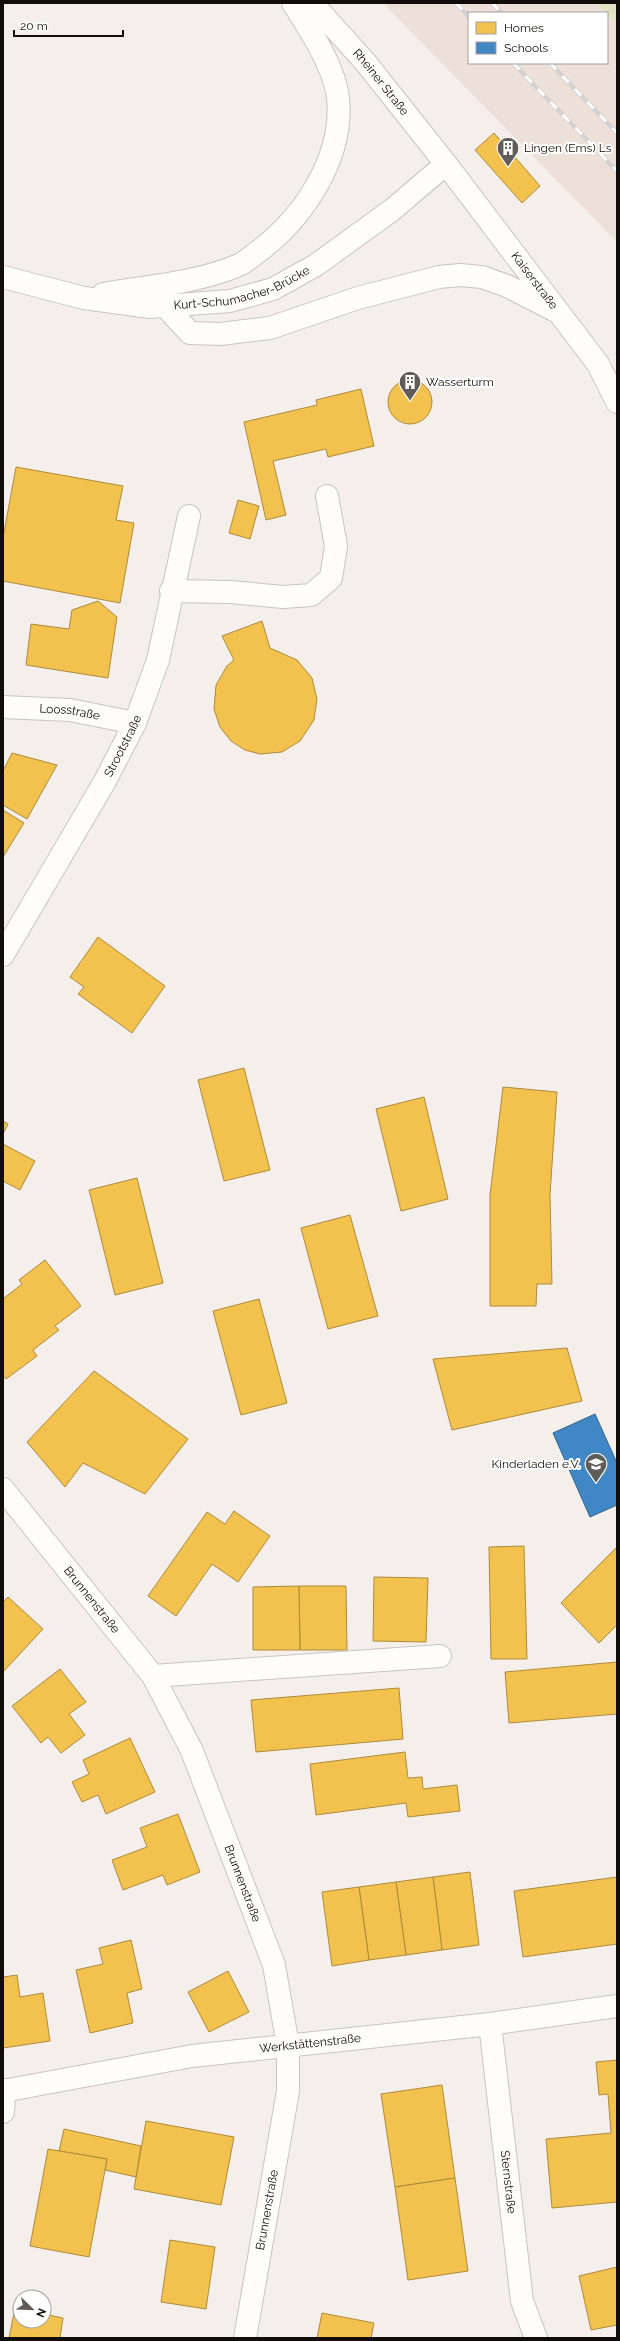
<svg xmlns="http://www.w3.org/2000/svg" width="620" height="2341" viewBox="0 0 620 2341" font-family="Raleway,sans-serif">
	<rect width="100%" height="100%" fill="#f5efec"/>
	<!-- built -->
	<path fill="#ede0d9" d="M383,3h213l10,10h-137v50h138v-49l10,10v218z"/>
	<!-- green -->
	<path fill="#e3e2c2" d="M596,3h21v21z"/>
	<!-- homes -->
	<g fill="#f2c14e" stroke="#ae8b3a">
		<path d="M494,133l46,53 -18,17 -47,-53z"/>
		<circle cx="410" cy="402" r="22"/>
		<path d="M361,389l13,57 -46,11 -2,-8 -53,12 13,54 -20,5 -22,-98 73,-17 -1,-5z"/>
		<path d="M16,467l107,19 -7,34 18,3 -14,80 -117,-22v-43z"/>
		<path d="M238,500l21,6 -9,33 -21,-6z"/>
		<path d="M98,601l19,16 -9,61 -82,-13 5,-41 38,5 3,-19z"/>
		<path d="M262,621l8,27 27,12 15,18 5,21 -3,21 -14,21 -18,11 -22,2 -15,-4 -14,-9 -11,-14 -6,-18 2,-24 11,-19 7,-6 -12,-24z"/>
		<path d="M12,753l45,12 -30,54 -24,-14v-34z"/>
		<path d="M3,810l21,13 -21,34z"/>
		<path d="M98,937l67,49 -33,47 -54,-39 6,-7 -14,-10z"/>
		<path d="M244,1068l26,102 -46,11 -26,-101z"/>
		<path d="M503,1087l54,5 -7,102 2,90h-15l-1,22h-46v-111z"/>
		<path d="M424,1097l24,102 -47,12 -25,-102z"/>
		<path d="M3,1121l5,3 -5,10z"/>
		<path d="M3,1144l32,17 -15,29 -17,-9z"/>
		<path d="M137,1178l26,105 -48,12 -26,-105z"/>
		<path d="M350,1215l28,101 -50,13 -27,-101z"/>
		<path d="M45,1260l36,46 -26,20 4,4 -26,20 4,6 -31,23 -3,-4v-76l19,-15 -3,-4z"/>
		<path d="M259,1299l28,104 -46,12 -28,-104z"/>
		<path d="M567,1348l15,53 -130,29 -19,-71z"/>
		<path d="M94,1371l94,68 -43,55 -62,-31 -18,24 -38,-45z"/>
		<path d="M234,1511l36,25 -32,46 -26,-18 -36,52 -28,-20 59,-84 18,12z"/>
		<path d="M524,1546l3,113h-36l-2,-112z"/>
		<path d="M617,1547v78l-18,18 -38,-40z"/>
		<path d="M374,1577l54,1 -2,64 -53,-1z"/>
		<path d="M299,1586h47l1,64h-47z"/>
		<path d="M299,1586l1,64h-47v-63z"/>
		<path d="M8,1597l35,32 -40,43v-70z"/>
		<path d="M617,1662v52l-108,9 -4,-51z"/>
		<path d="M60,1669l26,33 -17,12 16,21 -24,18 -13,-16 -7,6 -29,-37z"/>
		<path d="M399,1688l4,51 -147,13 -5,-52z"/>
		<path d="M130,1738l25,54 -49,22 -8,-19 -16,7 -10,-20 17,-8 -6,-14z"/>
		<path d="M405,1752l3,26 14,-1 1,12 34,-4 3,26 -52,6 -2,-14 -90,12 -6,-51z"/>
		<path d="M178,1814l22,58 -33,13 -4,-10 -40,15 -11,-30 35,-13 -7,-19z"/>
		<path d="M470,1872l9,73 -37,5 -9,-73z"/>
		<path d="M433,1877l9,73 -36,5 -10,-73z"/>
		<path d="M617,1877v67l-94,13 -9,-66z"/>
		<path d="M396,1882l10,73 -37,5 -10,-73z"/>
		<path d="M359,1887l10,73 -37,6 -10,-74z"/>
		<path d="M131,1940l11,49 -15,4 6,30 -43,10 -14,-63 27,-6 -4,-16z"/>
		<path d="M228,1971l21,41 -40,20 -21,-40z"/>
		<path d="M17,1975l3,22 23,-4 7,48 -47,7v-71z"/>
		<path d="M617,2060v142l-65,6 -6,-69 65,-6 -3,-39 -9,1 -3,-33z"/>
		<path d="M442,2085l13,93 -60,9 -14,-93z"/>
		<path d="M146,2121l88,16 -13,68 -87,-16z"/>
		<path d="M64,2129l77,17 -5,31 -31,-7 2,-11 -48,-8z"/>
		<path d="M48,2149l59,10 -18,98 -59,-11z"/>
		<path d="M455,2178l13,93 -60,9 -13,-93z"/>
		<path d="M170,2240l45,7 -9,62 -45,-7z"/>
		<path d="M617,2267v58l-26,5 -12,-54z"/>
		<path d="M15,2308l5,1v12h24v-7l19,4 -3,20h-51z"/>
		<path d="M322,2313l52,10 -3,15h-54z"/>
	</g>
	<!-- schools -->
	<path fill="#3f88c5" stroke="#31638d" d="M595,1414l22,49v42l-27,12 -37,-84z"/>
	<g fill="none" stroke-linecap="round" stroke-linejoin="round">
		<!-- lane casing -->
		<g stroke="#c8c4c1" stroke-width="24">
			<g id="lane">
				<path d="M171,591l60,1 52,5 28,-2 20,-17 5,-32 -9,-50"/>
				<path d="M153,1676l287,-20"/>
			</g>
		</g>
		<!-- street casing -->
		<g stroke="#c8c4c1" stroke-width="24">
			<g id="street">
				<path id="s1" d="M3,707l67,3 65,13"/>
				<path id="s2" d="M3,955l102,-174 30,-58 23,-63 31,-144"/>
				<path id="s3" d="M3,1489l150,187 39,75 82,214 14,81v45l-43,247"/>
				<path id="s4" d="M490,2024l32,277 14,37"/>
				<path id="s5" d="M3,2091l189,-35 298,-32 127,-18"/>
				<path d="M3,2112l1,-22"/>
			</g>
		</g>
		<!-- secondary casing -->
		<g stroke="#c8c4c1" stroke-width="24">
			<g id="secondary">
				<path id="s6" d="M312,3l54,60 80,101 152,200 19,38"/>
				<path id="s7" d="M3,277l81,21 66,9 80,-6 43,-12 43,-24 76,-55 54,-46"/>
				<path d="M103,294c46,-8 94,-11 136,-29 7,-3 14,-10 20,-14 45,-34 85,-94 79,-153 -3,-30 -29,-70 -45,-95"/>
				<path d="M166,307l24,26 30,1 50,-6 88,-30 81,-21 21,-2 22,2 25,9 47,24"/>
			</g>
		</g>
		<!-- lane -->
		<use href="#lane" stroke="#fefdfc" stroke-width="22"/>
		<!-- street -->
		<use href="#street" stroke="#fefdfc" stroke-width="22"/>
		<!-- secondary -->
		<use href="#secondary" stroke="#fefdfc" stroke-width="22"/>
		<!-- rail casing -->
		<g stroke="#d3d1d1" stroke-width="4.5">
			<g id="rail">
				<path d="M456,3l13,14"/>
				<path d="M492,3l10,10"/>
				<path d="M513,63l104,108"/>
				<path d="M550,63l67,70"/>
			</g>
		</g>
		<!-- rail -->
		<use href="#rail" stroke="#fff" stroke-width="3" stroke-dasharray="9" stroke-linecap="butt"/>
	</g>
	<!-- icons -->
	<defs>
		<g id="building-pin" transform="scale(1.15)"><path d="M0 17L-7.5 6A9.5 9.5 0 1 1 7.5 6Z" fill="#605c5a" stroke="#fff"/><path d="M-4-6H4V6H1V3H-1V6H-4ZM-2.5-4.3h1.7v1.8h-1.7ZM.8-4.3h1.7v1.8H.8ZM-2.5-1h1.7V.8h-1.7ZM.8-1h1.7V.8H.8Z" fill="#fff"/></g>
		<g id="school-pin" transform="scale(1.15)"><path d="M0 17L-7.5 6A9.5 9.5 0 1 1 7.5 6Z" fill="#605c5a" stroke="#fff"/><path d="M0-5L7-2L0 1L-7-2ZM-4 1L0 2.5L4 1V4Q0 6-4 4Z" fill="#fff"/></g>
	</defs>
	<g fill-rule="evenodd">
		<use href="#building-pin" x="508" y="148"/>
		<use href="#building-pin" x="410" y="382"/>
		<use href="#school-pin" x="596" y="1464"/>
	</g>
	<g text-anchor="middle" stroke-width="4" stroke-linejoin="round" paint-order="stroke">
		<!-- street labels -->
		<g font-size="12" fill="#100d0b" stroke="#fff">
			<text dy="4" stroke="none"><textPath href="#s6" startOffset="105">Rheiner Straße</textPath></text>
			<text dy="4" stroke="none"><textPath href="#s6" startOffset="356">Kaiserstraße</textPath></text>
			<text dy="4" stroke="none"><textPath href="#s7" startOffset="245">Kurt-Schumacher-Brücke</textPath></text>
			<text dy="4" stroke="none"><textPath href="#s1" startOffset="67">Loosstraße</textPath></text>
			<text dy="4" stroke="none"><textPath href="#s2" startOffset="241">Strootstraße</textPath></text>
			<text dy="4" stroke="none"><textPath href="#s3" startOffset="142">Brunnenstraße</textPath></text>
			<text dy="4" stroke="none"><textPath href="#s3" startOffset="466">Brunnenstraße</textPath></text>
			<text dy="4" stroke="none"><textPath href="#s5" startOffset="311">Werkstättenstraße</textPath></text>
			<text dy="4" stroke="none"><textPath href="#s4" startOffset="159">Sternstraße</textPath></text>
			<text transform="translate(267 2210) rotate(-80)" y="4">Brunnenstraße</text>
		</g>
		<!-- poi labels -->
		<g font-size="12" fill="#100d0b" stroke="#fff" text-anchor="start">
			<text x="524" y="152">Lingen (Ems) Ls</text>
			<text x="426" y="386">Wasserturm</text>
			<text x="580" y="1468" text-anchor="end">Kinderladen e.V.</text>
		</g>
	</g>
	<!-- border -->
	<rect width="620" height="2341" fill="none" stroke="#100d0b" stroke-width="8"/>
	<!-- legend -->
	<rect x="468" y="12" width="140" height="52" fill="#ffffff" stroke="#9f9e9d"/>
	<rect x="476" y="22" width="20" height="12" fill="#f2c14e" stroke="#9f9e9d"/>
	<text x="504" y="32" font-size="12" fill="#100d0b">Homes</text>
	<rect x="476" y="42" width="20" height="12" fill="#3f88c5" stroke="#9f9e9d"/>
	<text x="504" y="52" font-size="12" fill="#100d0b">Schools</text>
	<!-- north arrow -->
	<g transform="translate(32 2309) rotate(113)"><circle r="19" fill="#ffffff" stroke="#9f9e9d"/>
	<path d="M0-3L7 15L0 10L-7 15Z" fill="#605c5a"/>
	<text y="-6" font-size="11" font-weight="bold" text-anchor="middle" fill="#100d0b">N</text>
	</g>
	<!-- scale -->
	<path d="M14 30v6h109v-6" fill="none" stroke="#100d0b" stroke-width="2"/>
	<text x="20" y="30" font-size="12" fill="#100d0b" stroke="#ffffff" stroke-width="3" paint-order="stroke">20 m</text>
</svg>
